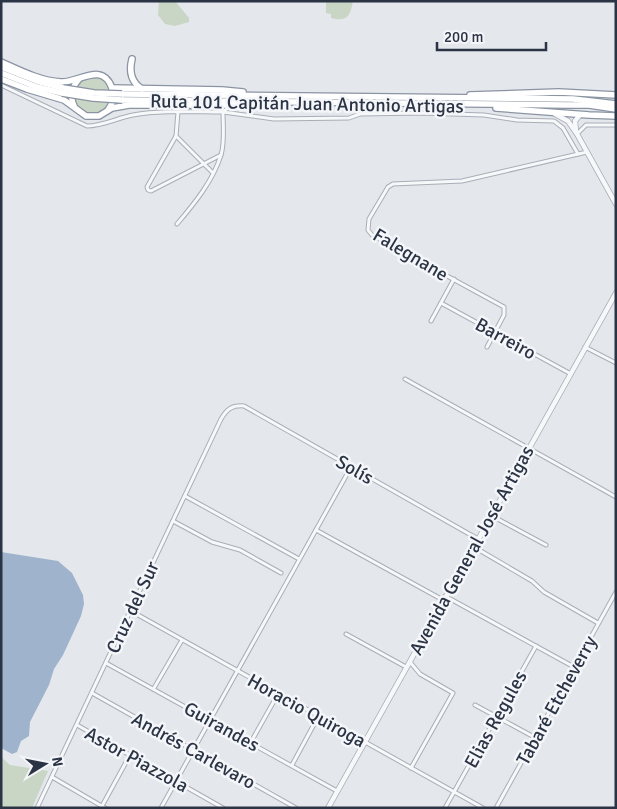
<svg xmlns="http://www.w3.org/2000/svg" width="617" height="809" viewBox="0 0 617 809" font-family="Signika,sans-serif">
	<rect width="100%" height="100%" fill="#e4e7ec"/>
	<!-- green -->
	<g fill="#c9d6c5">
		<path d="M159,1h16l14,17v4l-14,4 -10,-2 -7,-9z"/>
		<path d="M326,1h27c-3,15 -5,21 -22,17v-4l-5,-1z"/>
		<circle cx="92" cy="95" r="19"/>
		<path d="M1,757l9,8 38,6 -16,37h-31z"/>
	</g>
	<!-- water -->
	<path fill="#9fb4cc" d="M1,552l57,9 14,12 11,22 1,9 -3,12 -18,39 -9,14 -5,16 -19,37 -1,14 -8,5 -4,11 -5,2 -11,-6z"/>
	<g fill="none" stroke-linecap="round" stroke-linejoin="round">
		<!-- minor casing -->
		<g stroke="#a9aeb7" stroke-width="5">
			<g id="minor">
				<path d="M1,85l86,41c16,0 30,-8 46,-11 29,-5 60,-3 90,-3l7,-6"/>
				<path d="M178,112l-2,24 37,37"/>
				<path d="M577,134l9,-9h30"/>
				<path d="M176,136l-29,51 1,3 3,1 70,-36"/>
				<path d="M177,224c17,-20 36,-43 44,-69 4,-13 2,-29 2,-43l51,7 75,-1 11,-4 61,-1 63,2 33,5 37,1 9,7 15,26"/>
				<path d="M441,303l130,71"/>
				<path d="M431,321l23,-42"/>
				<path d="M487,347l17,-32v-8l-132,-72 -4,-5 1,-11 19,-32 5,-3 69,-3 125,-29"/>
				<path d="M585,347l31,16"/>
				<path d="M405,379l211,118"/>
				<path d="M185,496l114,63"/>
				<path d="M492,516l54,29"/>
				<path d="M173,521l39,21 28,8 41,23"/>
				<path d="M316,530l127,70"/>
				<path d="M474,547l58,34 12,11 54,31"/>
				<path d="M445,596l129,71"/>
				<path d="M131,611l352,197"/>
				<path d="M346,634l60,33"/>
				<path d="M410,662l10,12 33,19 -42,75"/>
				<path d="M106,663l231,128"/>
				<path d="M154,688l28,-48"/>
				<path d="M92,693l204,115"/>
				<path d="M475,705l59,32"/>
				<path d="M77,725l146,83"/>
				<path d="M251,742l27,-48"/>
				<path d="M292,765l26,-48"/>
				<path d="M52,777l53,31"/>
				<path d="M102,806l28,-51"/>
				<path d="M37,808l184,-389c6,-10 11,-14 23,-13l234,133"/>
				<path d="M161,808l190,-341"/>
				<path d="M445,808l91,-162"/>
				<path d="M496,808l120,-216"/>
			</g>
		</g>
		<!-- tertiary casing -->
		<g stroke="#a9aeb7" stroke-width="6">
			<g id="tertiary">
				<path d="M555,114l13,7 9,13 39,70"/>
				<path d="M576,132l-1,-11 5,-6"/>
				<path d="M328,808l288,-515"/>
			</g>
		</g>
		<!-- trunk casing -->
		<g stroke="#8b94a3" stroke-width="8">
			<g id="trunk">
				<path d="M132,59c-3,12 -1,23 10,30"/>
				<path d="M1,62c18,8 39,19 60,20 18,1 41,-21 51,6 3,8 1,15 -4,22"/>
				<path d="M1,67l36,14 26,7"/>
				<path d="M1,73l36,14 25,6"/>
				<path d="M1,79l26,10 37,11 22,16h13l13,-8 17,-3h110"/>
				<path d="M112,88l110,2 21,2"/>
				<path d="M122,94l451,5 43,5"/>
				<path d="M470,95l89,-3 57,3"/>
				<path d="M122,100l444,5h23l27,4"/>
				<path d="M74,106c-5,-11 -2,-19 5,-27"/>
				<path d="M496,108l93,7 27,1"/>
			</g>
		</g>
		<!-- minor -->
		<use href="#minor" stroke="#f7f8fa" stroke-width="3"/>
		<!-- tertiary -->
		<use href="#tertiary" stroke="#f7f8fa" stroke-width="4.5"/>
		<!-- trunk -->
		<use href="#trunk" stroke="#fff" stroke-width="5.5"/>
		<!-- trunk-bridge casing -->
		<g stroke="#8b94a3" stroke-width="8" stroke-linecap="butt">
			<g id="trunk-bridge">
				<path d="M63,88l31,5 28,1"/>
				<path d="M62,93l31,5 29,2"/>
			</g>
		</g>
		<!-- trunk-bridge -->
		<use href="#trunk-bridge" stroke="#fff" stroke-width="5.5"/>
	</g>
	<g text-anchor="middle" stroke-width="5" stroke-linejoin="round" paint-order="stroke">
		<!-- street labels -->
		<g font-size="19" fill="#2b3445" stroke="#f4f6f9">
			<text transform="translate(307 103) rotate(1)" y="7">Ruta 101 Capitán Juan Antonio Artigas</text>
			<text transform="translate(411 254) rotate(31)" y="7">Falegnane</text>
			<text transform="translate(506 338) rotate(29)" y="7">Barreiro</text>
			<text transform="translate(355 469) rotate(29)" y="7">Solís</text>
			<text transform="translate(471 550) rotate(-61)" y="7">Avenida General José Artigas</text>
			<text transform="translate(132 607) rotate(-65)" y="7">Cruz del Sur</text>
			<text transform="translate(556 700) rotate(-61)" y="7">Tabaré Etcheverry</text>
			<text transform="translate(307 710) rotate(29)" y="7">Horacio Quiroga</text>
			<text transform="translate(495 719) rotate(-61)" y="7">Elias Regules</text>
			<text transform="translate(222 726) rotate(29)" y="7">Guirandes</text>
			<text transform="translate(194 750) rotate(29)" y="7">Andrés Carlevaro</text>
			<text transform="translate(137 759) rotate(29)" y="7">Astor Piazzola</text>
		</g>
	</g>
	<!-- border -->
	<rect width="617" height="809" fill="none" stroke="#2b3445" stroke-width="5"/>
	<!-- north arrow -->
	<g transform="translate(45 764) rotate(80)" stroke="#f4f6f9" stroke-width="4" paint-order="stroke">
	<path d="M0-4L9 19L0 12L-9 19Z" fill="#2b3445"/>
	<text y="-8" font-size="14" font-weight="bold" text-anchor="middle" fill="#2b3445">N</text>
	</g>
	<!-- scale -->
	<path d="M437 42v8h109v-8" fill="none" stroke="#2b3445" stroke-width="2.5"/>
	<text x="444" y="42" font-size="15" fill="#2b3445" stroke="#f4f6f9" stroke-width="4" paint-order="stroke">200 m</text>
</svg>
